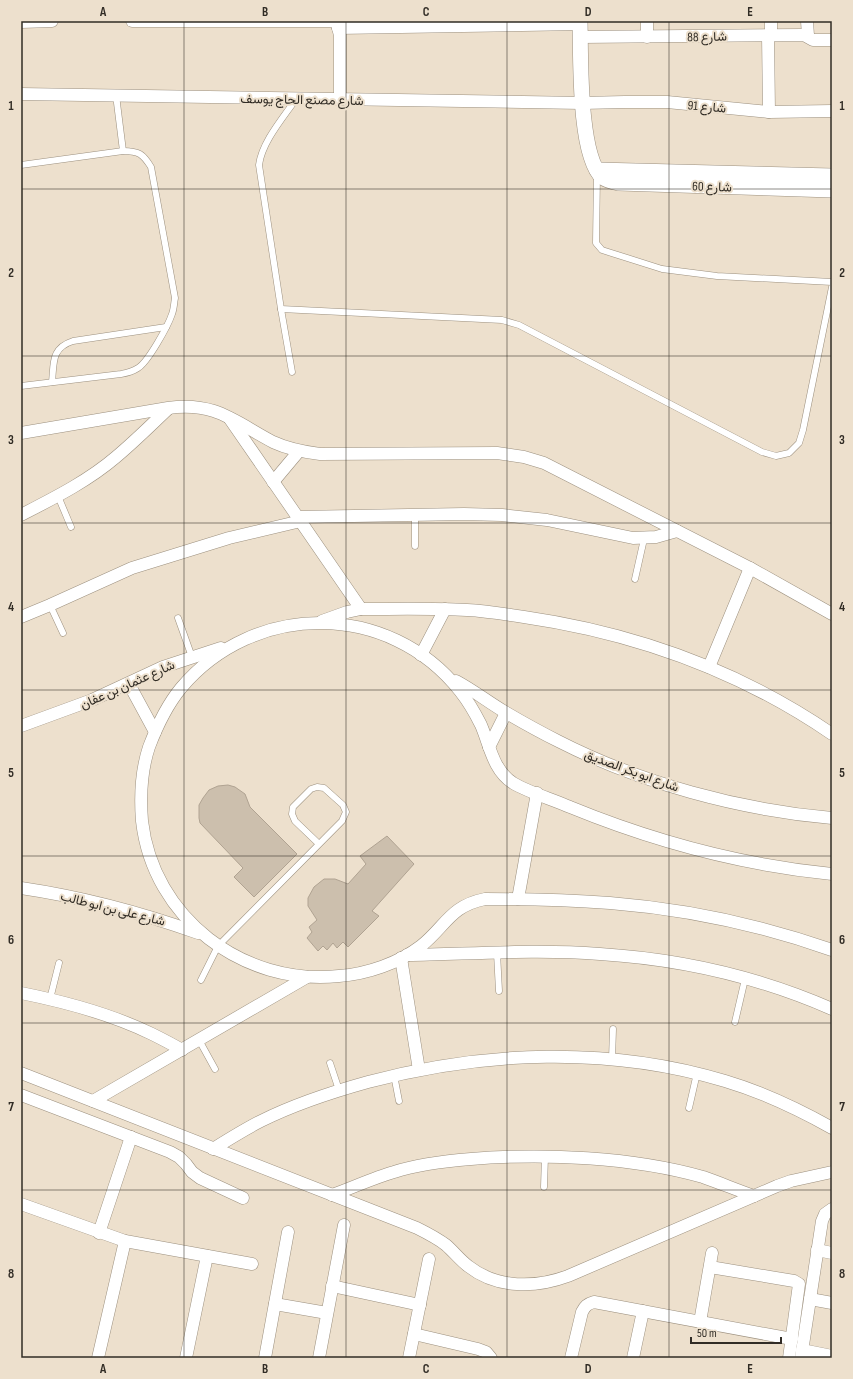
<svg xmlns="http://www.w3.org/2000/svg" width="853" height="1379" viewBox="0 0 853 1379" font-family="'Sofia Sans Condensed',Vazirmatn,sans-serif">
	<rect width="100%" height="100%" fill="#ede0cd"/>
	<!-- building -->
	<g fill="#ccbfad" stroke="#b0a392">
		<path d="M228,785l7,2 10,7 5,13 47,47 -43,43 -20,-20 9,-9 -43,-45 -1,-5v-13l4,-7 6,-8 9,-4z"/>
		<path d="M387,836l27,28 -42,47 7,5 -31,31 -5,-5 -6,6 -4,-5 -6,7 -4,-4 -5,5 -11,-13 5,-6 -3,-5 8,-7 -9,-14v-8l6,-11 10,-8h11l13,5 18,-20 -6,-8z"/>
	</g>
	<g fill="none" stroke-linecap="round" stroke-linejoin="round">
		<!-- service casing -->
		<g stroke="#9c907f" stroke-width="7">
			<g id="service">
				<path d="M116,95l7,56"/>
				<path d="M21,165l102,-14c16,0 20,3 28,16l24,131c-1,5 -1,11 -3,16 -4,12 -24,48 -34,54 -6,4 -11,5 -17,6l-100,12"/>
				<path d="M597,174l-1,69 6,7 60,19 55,7 115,6"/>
				<path d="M281,309l221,11 17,5 243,127 14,4 13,-3 10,-10 4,-13 29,-143"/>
				<path d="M292,372l-11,-63 -22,-144c3,-23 24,-47 37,-66"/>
				<path d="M52,382c2,-19 -1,-34 21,-41l93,-14"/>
				<path d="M58,496l13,31"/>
				<path d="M415,514v32"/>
				<path d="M635,579l9,-40"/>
				<path d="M50,605l13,28"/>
				<path d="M178,618l14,39"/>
				<path d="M497,953l2,38"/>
				<path d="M201,980l17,-34 124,-125 4,-9 -3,-7 -19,-17 -7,-1 -6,2 -18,18 -1,7 3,7 24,23"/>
				<path d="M50,999l9,-36"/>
				<path d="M735,1022l10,-43"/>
				<path d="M199,1040l16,29"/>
				<path d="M612,1059l1,-30"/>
				<path d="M330,1063l9,27"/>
				<path d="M394,1075l5,26"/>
				<path d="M689,1108l8,-35"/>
				<path d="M544,1187l1,-31"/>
			</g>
		</g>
		<!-- minor casing -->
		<g stroke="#9c907f" stroke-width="13">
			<g id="minor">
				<path d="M132,21h204"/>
				<path d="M336,21l4,14v64"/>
				<path d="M647,21v16"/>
				<path d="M771,21v14"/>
				<path d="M807,21l1,15"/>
				<path d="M21,22l31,-1"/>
				<path d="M338,28l242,-4"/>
				<path d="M768,35l1,77"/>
				<path d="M580,37l224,-2 9,5h19"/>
				<path d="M21,94l561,9 43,-1h42l102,10 63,-1"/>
				<path d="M230,419l131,190"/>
				<path d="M21,433l147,-25c47,-7 67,14 105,34 15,7 31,10 47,12l177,-1 27,4 20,6 206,105 82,46"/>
				<path d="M273,482l26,-31"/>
				<path d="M21,515c33,-17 67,-34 95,-58 18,-15 35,-32 52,-48"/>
				<path d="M298,517l166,-3 38,1 45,5 86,18 23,-1 21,-6"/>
				<path d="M21,617l29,-12 82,-37 97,-30 72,-17"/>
				<path d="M322,621l25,-9 14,-3c35,0 71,-1 106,1 19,1 38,4 57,7 110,16 216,54 308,117"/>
				<path d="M421,655l24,-46"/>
				<path d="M709,667l41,-99"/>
				<path d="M456,681c17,9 32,21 49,31 17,10 35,20 53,29 82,42 182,69 274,77"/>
				<path d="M129,684l26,48"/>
				<path d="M21,726l71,-26 71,-33 58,-19"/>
				<path d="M489,747l17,-34"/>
				<path d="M832,874c-90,-9 -179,-33 -262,-67 -18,-8 -40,-14 -57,-24 -20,-13 -23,-37 -32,-58 -6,-12 -13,-24 -21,-34 -71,-90 -206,-90 -279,-3 -14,17 -24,38 -32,59 -8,24 -9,49 -7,74 11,97 101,165 197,155 28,-2 60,-13 82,-30 25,-20 29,-40 64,-47 42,0 83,1 125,4 75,6 151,22 222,47"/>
				<path d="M21,888c61,9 118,24 177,45"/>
				<path d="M518,899l19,-106"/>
				<path d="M407,955c64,-1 129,-6 193,-1 80,5 159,23 232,55"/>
				<path d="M401,958l18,112"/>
				<path d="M21,993c45,9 90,21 131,41 10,5 20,10 30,16"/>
				<path d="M21,1073l396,155c10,5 20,10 29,17 8,7 14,15 22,21 29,23 68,22 100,10l209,-90 14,-5 41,-9"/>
				<path d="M21,1095l149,57 9,5 7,7 6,8 8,6 43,20"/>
				<path d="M93,1101l214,-124"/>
				<path d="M213,1149c16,-10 32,-20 48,-28 34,-17 71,-29 107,-39 116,-31 241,-36 357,-1 37,11 73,28 107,47"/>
				<path d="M332,1195c20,-7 41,-17 62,-23 25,-8 52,-11 77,-13 73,-6 161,-2 232,18 17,6 34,13 51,19"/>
				<path d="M21,1204l104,37 127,23"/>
				<path d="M99,1233l32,-96"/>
				<path d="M817,1250l15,3"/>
				<path d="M710,1267l84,14 5,3 -10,74"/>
				<path d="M332,1286l88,19"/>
				<path d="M810,1299l22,4"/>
				<path d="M275,1304l52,9"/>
				<path d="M700,1322l12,-69"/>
				<path d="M414,1334l64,15 8,3 5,6"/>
				<path d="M802,1350l30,6"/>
				<path d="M98,1358l27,-117"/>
				<path d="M186,1358l21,-102"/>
				<path d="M265,1358l23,-126"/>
				<path d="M319,1358l25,-133"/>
				<path d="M409,1358l20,-99"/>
				<path d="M571,1358l11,-46c3,-6 5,-8 12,-10l198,37"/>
				<path d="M633,1358l10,-47"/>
				<path d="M801,1358l21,-137 3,-7 7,-5"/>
			</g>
		</g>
		<!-- tertiary casing -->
		<g stroke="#9c907f" stroke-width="16">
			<g id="tertiary">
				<path d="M580,21c1,33 -2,134 22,156 5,4 11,5 17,6l213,7"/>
				<path d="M597,170l235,6"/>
			</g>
		</g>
		<!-- service -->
		<use href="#service" stroke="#fff" stroke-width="6"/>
		<!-- minor -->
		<use href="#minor" stroke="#fff" stroke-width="12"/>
		<!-- tertiary -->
		<use href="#tertiary" stroke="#fff" stroke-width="15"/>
	</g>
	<!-- grid -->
	<path fill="none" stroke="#312c25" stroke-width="1" stroke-opacity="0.55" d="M184,21v1337M346,21v1337M507,21v1337M669,21v1337M21,189h811M21,356h811M21,523h811M21,690h811M21,856h811M21,1023h811M21,1190h811"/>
	<g text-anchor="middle" stroke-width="4" stroke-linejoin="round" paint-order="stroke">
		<!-- street labels -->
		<g font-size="13" fill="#312c25" stroke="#ede0cd">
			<text transform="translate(707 36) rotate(-1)" y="5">شارع 88</text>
			<text transform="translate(302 99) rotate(1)" y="5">شارع مصنع الحاج يوسف</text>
			<text transform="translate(707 106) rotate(5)" y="5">شارع 91</text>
			<text transform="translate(712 186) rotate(2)" y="5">شارع 60</text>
			<text transform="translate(127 684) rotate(-24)" y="5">شارع عثمان بن عفان</text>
			<text transform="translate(632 770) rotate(20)" y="5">شارع ابو بكر الصديق</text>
			<text transform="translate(113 908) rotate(14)" y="5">شارع على بن ابو طالب</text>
		</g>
	</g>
	<!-- border -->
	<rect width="853" height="1379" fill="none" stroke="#ede0cd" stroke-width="44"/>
	<!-- scale -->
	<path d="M691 1337v6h90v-6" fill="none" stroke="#312c25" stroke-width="2"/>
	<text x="697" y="1337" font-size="12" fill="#312c25" stroke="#ede0cd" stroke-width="3" paint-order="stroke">50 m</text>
	<rect x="22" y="22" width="809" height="1335" fill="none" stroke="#312c25" stroke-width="1.5"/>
	<g font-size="13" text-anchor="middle" font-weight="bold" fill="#312c25">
		<text x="103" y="16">A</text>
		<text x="265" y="16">B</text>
		<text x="426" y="16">C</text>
		<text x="588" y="16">D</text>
		<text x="750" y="16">E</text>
		<text x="11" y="110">1</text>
		<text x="842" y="110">1</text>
		<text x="11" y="277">2</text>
		<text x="842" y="277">2</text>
		<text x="11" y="444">3</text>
		<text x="842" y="444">3</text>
		<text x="11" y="611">4</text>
		<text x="842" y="611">4</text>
		<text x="11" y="777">5</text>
		<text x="842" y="777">5</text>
		<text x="11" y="944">6</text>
		<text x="842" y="944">6</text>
		<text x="11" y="1111">7</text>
		<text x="842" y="1111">7</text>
		<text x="11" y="1278">8</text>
		<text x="842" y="1278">8</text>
		<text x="103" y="1373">A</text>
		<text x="265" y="1373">B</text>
		<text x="426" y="1373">C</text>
		<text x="588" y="1373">D</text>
		<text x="750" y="1373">E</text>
	</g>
</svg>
